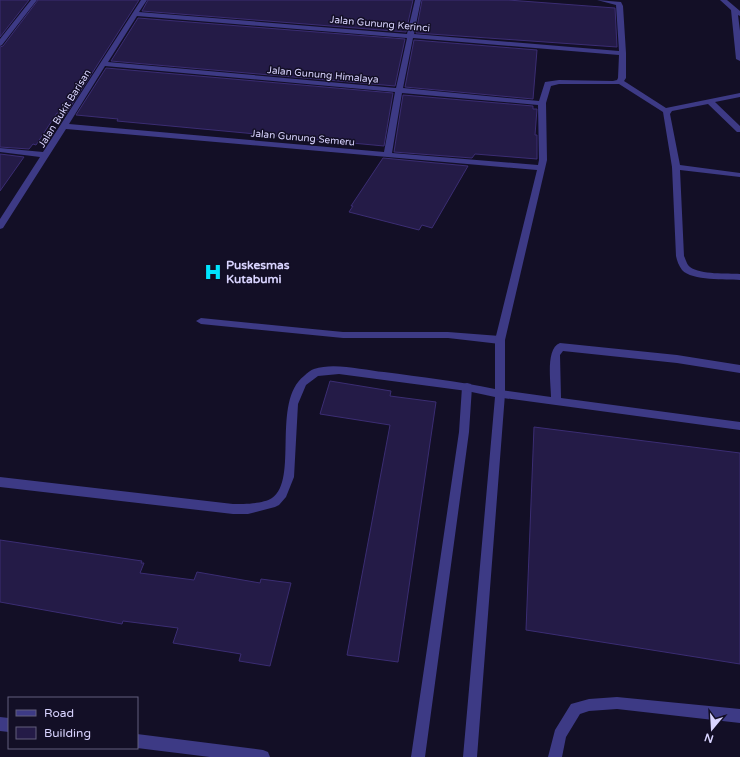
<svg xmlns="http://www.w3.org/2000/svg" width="740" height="757" viewBox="0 0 740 757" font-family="'Varela Round',sans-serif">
	<rect width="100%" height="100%" fill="#130f26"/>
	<!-- building -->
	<g fill="#241b47" stroke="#3b2d73">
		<path d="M0,0h29l-29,37z"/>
		<path d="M38,0h101l-73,114 -9,-1 -21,32 -3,-1 -4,5 -29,-2v-100l3,-1z"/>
		<path d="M148,0h265l-7,32 -264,-21z"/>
		<path d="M422,0h86l107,8 2,39 -201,-14z"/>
		<path d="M138,18l267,21 -10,47 -284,-25z"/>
		<path d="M414,40l123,10 -4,49 -128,-12z"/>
		<path d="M106,68l287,25 -9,53 -267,-25 1,-2 -42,-4z"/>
		<path d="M403,95l130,11v3h4l-2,26h2v24l-62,-5 -3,4 -78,-6z"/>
		<path d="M0,154l24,3 -24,34z"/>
		<path d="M383,158l85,8 -36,62 -10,-3 -3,5 -70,-18 4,-6h-2z"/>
		<path d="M330,381l61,10 -1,5 46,6 -38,260 -51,-7 43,-230 -70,-11z"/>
		<path d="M534,427l206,26v211l-214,-34z"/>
		<path d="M0,540l142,21 -1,2h3l-4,10 54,7 3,-8 63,11 1,-4 30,4 -21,83 -31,-5 2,-7 -68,-11 5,-15 -55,-7 -1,3 -122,-22z"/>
	</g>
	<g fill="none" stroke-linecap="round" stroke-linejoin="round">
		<!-- service -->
		<g fill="#3d3a85" fill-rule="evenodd">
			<path d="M201,318l142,14h105l52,4 5,4 -5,4 -52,-6h-105l-142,-14 -5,-3z"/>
			<path d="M560,343l117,12 63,10v8l-63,-10 -114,-12 -3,4 1,43 179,24v8l-244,-33 -1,-3 1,-3 4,-1 51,7c0,-13 -6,-49 9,-54z"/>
			<path d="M467,383l4,1 1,3 -3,45 -44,325h-14l48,-325 3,-45 1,-3z"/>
			<path d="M617,697l123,12v14l-123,-14 -28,2 -9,3 -14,23 -4,20h-14l7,-27 16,-26 18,-5z"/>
		</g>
		<!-- minor -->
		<g fill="#3d3a85" fill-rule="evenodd">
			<path d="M31,0h6l-35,45 -2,1v-7z"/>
			<path d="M141,0h6l-8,12 268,22 8,-34h6l-7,34 205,17 -3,-46 -19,-5 24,2 2,4 3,47v25l-2,3 42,27 74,-15v4l-25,5 25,24v6h-3l-29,-28 -36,7 -2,3 10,51 60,8v4l-60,-7 4,86c2,4 3,9 6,11 11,8 37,6 50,7v6c-14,-1 -48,1 -58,-10 -3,-4 -5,-9 -6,-14l-4,-89 -9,-55 -44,-28h-60l-8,2 -5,17 1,57 -42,180v54l-28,363h-14l32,-360 -28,-6 -128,-17 -21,2 -12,9 -8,19 -4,73 -8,20 -7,8 -4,2 -27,7h-15l-233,-27v-10l233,27c10,0 30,0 39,-6 27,-18 -1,-96 32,-122 3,-3 7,-6 10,-7 20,-7 49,1 70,3 37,5 74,9 111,17v-49l42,-170 -471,-41 -63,99 -3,1v-10l40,-62 -40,-5v-4l43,4zM137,16l270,22 -11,50 -288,-26zM413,38l206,17 -1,23 -1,2 -4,1 -54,-1 -14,2 -6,19 -136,-13zM105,66l290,26 -11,60 -315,-28zM402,93l136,12 1,55 -1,5 -146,-12z"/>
			<path d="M720,0h7l13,11v5l-2,-1 2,16v30l-4,-2 -5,-49z"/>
		</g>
		<!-- tertiary -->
		<g fill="#3d3a85" fill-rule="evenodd">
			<path d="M0,717l9,1v14l-9,-1z"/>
			<path d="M137,734l126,16 5,2 2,5h-60l-73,-9z"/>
		</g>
	</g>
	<!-- icons -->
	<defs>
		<g id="hospital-bare" transform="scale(1.38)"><path d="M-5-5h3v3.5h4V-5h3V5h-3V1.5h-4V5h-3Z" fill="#00e5ff" stroke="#130f26" stroke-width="2.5" paint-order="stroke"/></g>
	</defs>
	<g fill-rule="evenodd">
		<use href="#hospital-bare" x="213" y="272"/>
	</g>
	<g text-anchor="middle" stroke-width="3" stroke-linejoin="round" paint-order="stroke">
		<!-- far-street labels -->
		<g font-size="10" fill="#d9d4ff" stroke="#130f26">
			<text transform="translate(380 23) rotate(5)" y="4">Jalan Gunung Kerinci</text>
			<text transform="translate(323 74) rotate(5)" y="4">Jalan Gunung Himalaya</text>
			<text transform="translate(64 108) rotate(-58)" y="4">Jalan Bukit Barisan</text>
			<text transform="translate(303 137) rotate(5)" y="4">Jalan Gunung Semeru</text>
		</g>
		<!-- poi labels -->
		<g font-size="12" font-weight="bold" fill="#d9d4ff" stroke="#130f26" text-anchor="start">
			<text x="226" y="269">Puskesmas<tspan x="226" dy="14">Kutabumi</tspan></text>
		</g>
	</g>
	<!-- legend -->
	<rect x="8" y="697" width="130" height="52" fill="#130f26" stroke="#625e7d"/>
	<rect x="16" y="710" width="20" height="6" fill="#3d3a85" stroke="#625e7d"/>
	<text x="44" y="717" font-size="12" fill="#d9d4ff">Road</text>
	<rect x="16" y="727" width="20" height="12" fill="#241b47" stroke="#625e7d"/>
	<text x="44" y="737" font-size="12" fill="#d9d4ff">Building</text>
	<!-- north arrow -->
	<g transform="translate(712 729) rotate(198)" stroke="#130f26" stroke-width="3" paint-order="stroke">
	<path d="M0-3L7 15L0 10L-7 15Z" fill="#d9d4ff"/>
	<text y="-6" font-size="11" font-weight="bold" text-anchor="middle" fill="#d9d4ff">N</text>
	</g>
</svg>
